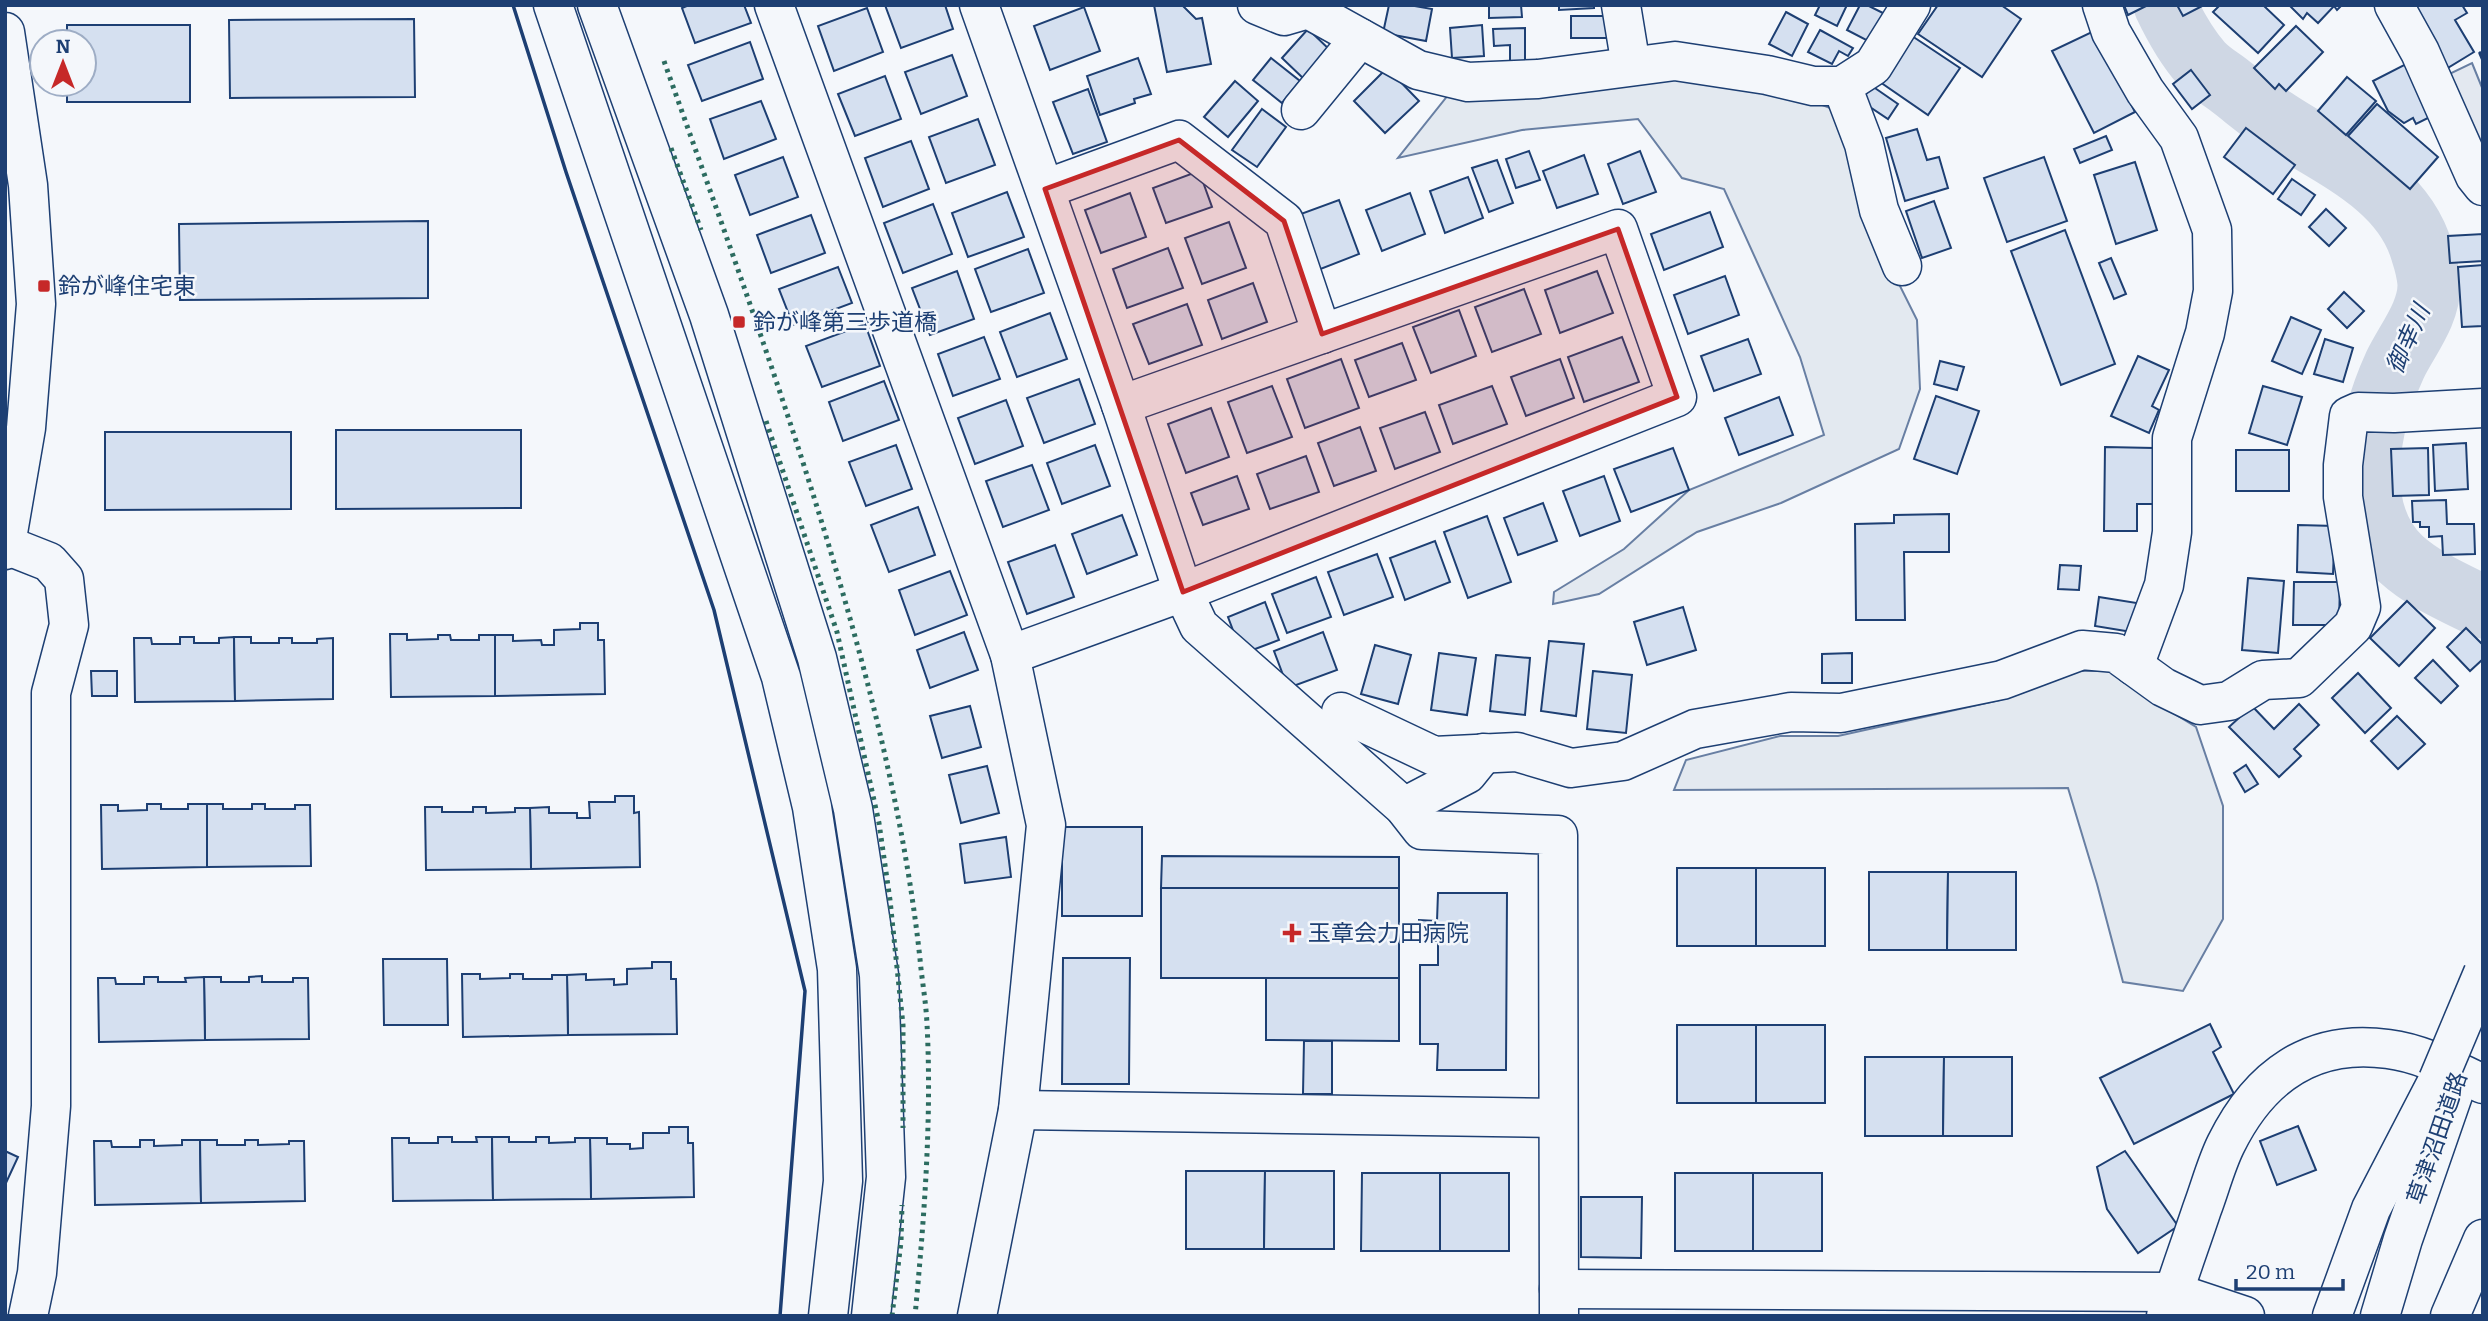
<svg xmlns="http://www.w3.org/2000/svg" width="2488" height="1321" viewBox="0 0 2488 1321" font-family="Bitter,'Noto Sans JP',serif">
	<rect width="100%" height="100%" fill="#f4f7fb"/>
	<!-- green -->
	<g fill="#e3e9f0" stroke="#687fa3" stroke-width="2">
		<path d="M1672,71l119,22 47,18 38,127 41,82 3,69 -21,60 -118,54 -84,29 -98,62 -46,10 1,-12 70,-43 65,-59 135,-55 -24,-78 -76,-168 -42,-11 -44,-59 -116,11 -124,28 51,-64z"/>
		<path d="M2078,671h42l30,28 46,28 27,79v113l-40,72 -60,-9 -26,-98 -29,-96 -394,2 12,-30 94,-24h58l162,-36z"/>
	</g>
	<!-- parking -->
	<path fill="#e3e8f0" stroke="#687fa3" stroke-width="2" d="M2472,63l11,27v72l-42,-84z"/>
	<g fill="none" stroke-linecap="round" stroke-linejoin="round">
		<!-- river -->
		<path stroke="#cfd7e4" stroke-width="63" d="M2165,5c10,21 21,41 36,58 8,9 20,16 29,23 16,12 30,25 47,35 53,35 126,64 145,131 3,9 6,21 7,31 1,30 -22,57 -34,82 -26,57 -46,145 6,194 23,21 54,34 82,48"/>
	</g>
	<!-- building -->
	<g fill="#d5e0f0" stroke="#1d3f73" stroke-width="2">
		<path d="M689,5h55l7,18 -56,20 -13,-35z"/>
		<path d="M885,5h60l8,24 -52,19z"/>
		<path d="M1154,5h28l14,14 6,-1 9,46 -44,8z"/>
		<path d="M1389,5h20l23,4 -6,32 -43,-8z"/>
		<path d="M1489,5h32l1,12 -33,1z"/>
		<path d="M1559,5h35v3l-35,2z"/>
		<path d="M1820,5h27l-10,21 -22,-11z"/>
		<path d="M1860,5h7l18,9 -15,28 -23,-12z"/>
		<path d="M1938,5h63l20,14 -39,58 -64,-43z"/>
		<path d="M2124,5h24l-20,10z"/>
		<path d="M2177,5h27l-21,11z"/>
		<path d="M2220,5h43l21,20 -26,28 -45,-41z"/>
		<path d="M2289,5h53l-5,5 -3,-4 -16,17 -11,-10 -4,6z"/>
		<path d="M2415,5h47l5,8 -12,7 19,32 -28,17z"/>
		<path d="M1084,7l16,44 -50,19 -16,-44z"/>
		<path d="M867,8l16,44 -49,19 -16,-45z"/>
		<path d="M1786,12l22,12 -16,32 -23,-12z"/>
		<rect x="1571" y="16" width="36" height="22"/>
		<path d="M414,19l1,78 -185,1 -1,-78z"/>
		<path d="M67,25h123v77h-123v-18h17v-42h-17z"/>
		<path d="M1482,25l2,31 -32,2 -2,-30z"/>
		<path d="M2296,26l27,26 -37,39 -7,-7 -4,5 -21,-21z"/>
		<path d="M1525,28v33h-15v-16l-16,1 -1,-17z"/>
		<path d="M1308,29l24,23 -27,28 -23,-22z"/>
		<path d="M1820,30l33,18 -5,8 -9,-5 -7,13 -24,-12z"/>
		<path d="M2094,31l41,81 -41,21 -42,-82z"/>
		<path d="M1912,36l48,32 -32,47 -48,-33z"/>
		<path d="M750,42l13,37 -61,22 -14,-36z"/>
		<path d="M952,55l15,41 -46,18 -16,-42z"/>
		<path d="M1138,58l13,36 -17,5 1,4 -35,12 -13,-39z"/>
		<path d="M1271,58l29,23 -18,22 -29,-23z"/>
		<path d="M2408,63l26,52 -18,9 -3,-6 -9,5 -16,-12 -15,-30z"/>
		<path d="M1387,68l32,33 -34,32 -31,-32z"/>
		<path d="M2191,70l19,25 -18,14 -19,-25z"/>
		<path d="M885,76l16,43 -46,17 -17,-42z"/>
		<path d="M2347,77l29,24 -30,34 -28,-24z"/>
		<path d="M1235,81l23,20 -30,36 -24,-20z"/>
		<path d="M1872,86l26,18 -10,15 -27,-18z"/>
		<path d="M1088,89l19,53 -34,12 -20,-52z"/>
		<path d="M761,101l15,38 -52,20 -14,-40z"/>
		<path d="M2377,104l61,53 -28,32 -62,-53z"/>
		<path d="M1262,109l24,18 -29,40 -25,-17z"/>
		<path d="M978,119l17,46 -49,18 -17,-46z"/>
		<path d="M2246,128l49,37 -22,29 -49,-37z"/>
		<path d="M1917,129l10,31 12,-3 9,31 -43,13 -19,-63z"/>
		<path d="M2106,136l6,14 -32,13 -6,-14z"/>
		<path d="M911,141l18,48 -46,18 -18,-49z"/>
		<path d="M1529,151l11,29 -24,8 -10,-29z"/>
		<path d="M1640,151l16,41 -33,12 -15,-40z"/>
		<path d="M1584,155l14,39 -41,14 -14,-37z"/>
		<path d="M783,157l15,40 -48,18 -15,-40z"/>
		<path d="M2044,157l23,64 -60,21 -23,-64z"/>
		<path d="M1497,160l16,43 -24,9 -17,-44z"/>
		<path d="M2135,162l22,68 -41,14 -22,-69z"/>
		<path d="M1199,171l13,36 -46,16 -13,-35z"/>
		<path d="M1468,177l15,41 -38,15 -15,-42z"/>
		<path d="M2292,179l23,16 -14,20 -23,-16z"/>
		<path d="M1007,192l17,45 -56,20 -16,-44z"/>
		<path d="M1130,193l16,44 -45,16 -16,-43z"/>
		<path d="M1410,193l15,41 -43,17 -16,-41z"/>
		<path d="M1339,200l20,54 -41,16 -20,-55z"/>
		<path d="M1934,201l17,47 -29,10 -16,-47z"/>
		<path d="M933,204l19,50 -49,19 -19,-50z"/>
		<path d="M2326,209l20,19 -17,18 -20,-19z"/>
		<path d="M1710,212l13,35 -59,23 -13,-36z"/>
		<path d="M811,215l14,38 -54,20 -14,-38z"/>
		<path d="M428,221v77l-248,2 -1,-76z"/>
		<path d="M1229,222l17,46 -44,16 -17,-46z"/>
		<path d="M2065,230l50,134 -54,21 -50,-134z"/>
		<path d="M2483,234v27l-33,2 -2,-27z"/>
		<path d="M1168,248l15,40 -56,20 -14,-39z"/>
		<path d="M1028,249l16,44 -53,19 -16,-43z"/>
		<path d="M2111,258l15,36 -12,5 -15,-36z"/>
		<path d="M2483,265v61l-21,1 -4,-60z"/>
		<path d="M838,267l14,36 -59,22 -14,-36z"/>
		<path d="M957,271l17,48 -44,16 -18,-47z"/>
		<path d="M1597,271l16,42 -53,20 -15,-43z"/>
		<path d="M1725,276l14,39 -51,19 -14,-39z"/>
		<path d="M1253,283l14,39 -45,17 -14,-39z"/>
		<path d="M1524,289l17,45 -49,18 -17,-45z"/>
		<path d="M2344,292l20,19 -17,17 -19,-19z"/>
		<path d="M1187,304l15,41 -53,19 -16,-40z"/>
		<path d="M1459,310l17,46 -45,17 -18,-46z"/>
		<path d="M1050,313l17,46 -50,18 -17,-45z"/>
		<path d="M2291,317l30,13 -19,44 -30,-13z"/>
		<path d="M865,324l15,42 -58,21 -16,-41z"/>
		<path d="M984,337l16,42 -47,17 -15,-42z"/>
		<path d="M1622,337l17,45 -55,20 -16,-45z"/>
		<path d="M1748,339l13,35 -47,17 -13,-35z"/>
		<path d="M2325,339l28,9 -10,34 -29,-8z"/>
		<path d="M1402,343l14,37 -47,17 -14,-37z"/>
		<path d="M2138,356l31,14 -17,36 7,4 -10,23 -38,-17z"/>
		<path d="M1341,359l18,49 -54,20 -18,-49z"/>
		<path d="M1560,359l14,39 -48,18 -15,-39z"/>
		<path d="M1940,361l24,6 -7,23 -23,-6z"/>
		<path d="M1079,379l16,45 -51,19 -17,-45z"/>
		<path d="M884,381l15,39 -56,21 -14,-39z"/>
		<path d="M1272,386l20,51 -45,16 -19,-51z"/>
		<path d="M1492,386l15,38 -54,20 -14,-39z"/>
		<path d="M2263,386l39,11 -15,48 -38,-12z"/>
		<path d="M1936,396l43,15 -22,63 -43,-15z"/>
		<path d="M1779,397l14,38 -54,20 -14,-37z"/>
		<path d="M1006,400l17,46 -48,18 -17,-46z"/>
		<path d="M1211,408l18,49 -43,16 -18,-49z"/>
		<path d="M1425,412l15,40 -45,17 -15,-41z"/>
		<path d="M1360,427l16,44 -42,15 -16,-43z"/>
		<path d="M336,430h185v78l-185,1z"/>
		<path d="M105,432h186v77l-186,1z"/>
		<path d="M2466,443l2,46 -33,2 -2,-46z"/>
		<path d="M896,445l16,44 -46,17 -17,-44z"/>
		<path d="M1095,445l15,41 -48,18 -15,-41z"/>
		<path d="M2105,447l49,1 -1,56h-16v27h-33z"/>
		<path d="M1673,448l16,42 -58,22 -17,-43z"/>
		<path d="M2428,448l1,47 -36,1 -2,-47z"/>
		<rect x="2236" y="450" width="53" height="41"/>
		<path d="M1306,456l13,36 -49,17 -13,-35z"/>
		<path d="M1032,465l17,45 -46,17 -17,-46z"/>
		<path d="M1237,476l12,33 -46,16 -12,-32z"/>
		<path d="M1604,476l16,45 -40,15 -17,-45z"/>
		<path d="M2446,500l1,24h27l1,30 -32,1 -1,-19 -13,1v-10h-9v-5h-7l-1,-21z"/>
		<path d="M1543,503l14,38 -39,14 -14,-37z"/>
		<path d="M918,507l17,48 -46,17 -18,-47z"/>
		<path d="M1949,514v38h-45l1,68h-49l-1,-96 39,-1v-8z"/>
		<path d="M1122,515l15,40 -50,19 -15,-40z"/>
		<path d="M1487,516l24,66 -43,16 -24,-66z"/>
		<path d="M2298,525l37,1 -2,48 -36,-2z"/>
		<path d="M1435,541l15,41 -45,18 -15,-42z"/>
		<path d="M1055,545l19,52 -47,17 -19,-52z"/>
		<path d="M1377,554l16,43 -49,18 -16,-43z"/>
		<path d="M2060,565l21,1 -2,24 -21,-1z"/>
		<path d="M950,571l17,44 -52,20 -16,-45z"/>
		<path d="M1316,577l15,40 -44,16 -15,-39z"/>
		<path d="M2248,578l36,3 -6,72 -36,-3z"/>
		<path d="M2294,582h46l-1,43h-46z"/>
		<path d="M2099,597l44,7 -5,29 -43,-7z"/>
		<path d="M2407,601l28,27 -36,38 -29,-28z"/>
		<path d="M1265,602l14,38 -37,14 -14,-37z"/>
		<path d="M1683,607l13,43 -49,15 -13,-43z"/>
		<path d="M580,623h18v17h6l1,54 -110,2v-61h18v6l28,-1 1,5h12v-15l26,-1z"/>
		<path d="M2466,628l17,17v14l-13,12 -23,-24z"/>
		<path d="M964,632l14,38 -48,18 -13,-38z"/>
		<path d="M1323,632l14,38 -49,18 -14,-37z"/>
		<path d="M390,634h17v6l31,-1v-4h12l1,5h28v-5h16v61l-104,1z"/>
		<path d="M180,637h14v6h25v-5l15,-1 1,64 -100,1 -1,-64h17l1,6h28z"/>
		<path d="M234,637h17v6h28v-5h13v5h25v-4l16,-1v61l-98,2z"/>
		<path d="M1549,641l35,3 -8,72 -35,-5z"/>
		<path d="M1375,645l36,10 -13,49 -37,-10z"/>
		<path d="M1439,653l37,5 -9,57 -36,-5z"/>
		<path d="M1852,653v30h-30v-29z"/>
		<path d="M1496,655l34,3 -5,57 -35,-4z"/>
		<path d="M2433,660l25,26 -17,17 -26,-25z"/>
		<path d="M91,671h26v25h-25z"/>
		<path d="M1593,671l39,4 -6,58 -39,-4z"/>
		<path d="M2358,673l33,35 -26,25 -33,-35z"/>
		<path d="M2299,704l20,21 -25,24 7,7 -22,21 -50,-50 23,-21 22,23z"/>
		<path d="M970,706l11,41 -39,11 -12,-42z"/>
		<path d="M2397,716l28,28 -27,25 -27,-28z"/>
		<path d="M2246,765l12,19 -13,8 -11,-19z"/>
		<path d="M987,766l12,47 -38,10 -12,-48z"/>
		<path d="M615,796h19v17l5,-1 1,55 -109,2 -1,-61 19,-1v6h28v5h13l-1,-16h26z"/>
		<path d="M147,804h14v5h27v-5h19v63l-105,2 -1,-64h17v6l29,-1z"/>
		<path d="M207,804h16v5h29v-5h13v5h30v-4h15l1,61 -104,1z"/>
		<path d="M425,807h17v5h31v-5h13v6l29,-1v-4h15l1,61 -105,1z"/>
		<rect x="1062" y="827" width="80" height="89"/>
		<path d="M1006,837l5,40 -46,6 -5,-39z"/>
		<path d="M1162,856l237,1v31h-238z"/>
		<rect x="1677" y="868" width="79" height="78"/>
		<rect x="1756" y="868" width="69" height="78"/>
		<path d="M1869,872h79l-1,78h-78z"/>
		<path d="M1948,872h68v78h-69z"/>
		<rect x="1161" y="888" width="238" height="90"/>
		<path d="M1438,893h69l-1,177h-69l1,-26h-18v-79h18v-24h-19v-21l18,1z"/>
		<path d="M1063,958h67l-1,126h-67z"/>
		<path d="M383,959h64l1,66h-64z"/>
		<path d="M652,962h19v17h5l1,55 -109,1 -1,-60 19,-1v6l28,-1v6l13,-1v-15l25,-1z"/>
		<path d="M462,974h18v5l30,-1v-4h13v5h29v-4h15l1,60 -105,2z"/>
		<path d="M262,976v6h31v-4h15l1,61 -104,1 -1,-63h17v5h28v-5z"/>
		<path d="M144,977h14v5h28l-1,-4 19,-1 1,63 -106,2 -1,-64h17l1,6h28z"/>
		<path d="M1266,978h133v63l-133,-1z"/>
		<path d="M2210,1024l11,23 -8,5 21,42 -100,50 -34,-66z"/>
		<rect x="1677" y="1025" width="79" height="78"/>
		<rect x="1756" y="1025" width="69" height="78"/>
		<path d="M1304,1041h28v53h-29z"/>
		<path d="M1865,1057h79l-1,79h-78z"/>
		<path d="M1944,1057h68v79h-69z"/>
		<path d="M2298,1126l18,44 -39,15 -17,-44z"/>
		<path d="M669,1127h19v16h5l1,54 -103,2 -1,-61h17v6h23v5l13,-1v-15h26z"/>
		<path d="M438,1137h14v5h25l-1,-5h16l1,63 -100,1 -1,-63h17v5h29z"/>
		<path d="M492,1137h17v5h27v-5h13v6l26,-1v-4h15l1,61 -98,1z"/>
		<path d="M140,1140h14v6l28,-1v-5h18l1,63 -106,2 -1,-64h17l1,6h28z"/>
		<path d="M200,1140h17v5h28v-5h13v5l31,-1v-3h15l1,60 -104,2z"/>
		<path d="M5,1151l13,6 -13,28z"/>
		<path d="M2125,1151l53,75 -40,27 -31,-44 -10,-42z"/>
		<path d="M1186,1171h79l-1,78h-78z"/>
		<path d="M1265,1171h69v78h-70z"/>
		<path d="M1362,1173h78v78h-79z"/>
		<rect x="1440" y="1173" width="69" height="78"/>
		<rect x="1675" y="1173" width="78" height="78"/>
		<rect x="1753" y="1173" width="69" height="78"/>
		<path d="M1581,1197h61l-1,61 -60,-1z"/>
	</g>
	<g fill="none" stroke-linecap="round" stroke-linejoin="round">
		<!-- minor casing -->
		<g stroke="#1d3f73" stroke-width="41">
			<g id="minor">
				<path d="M553,5l228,672 31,130 25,162 6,212 -15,135"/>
				<path d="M597,5l112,310 108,343 36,151 26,166 7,202 -15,139"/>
				<path d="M774,5l236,650 36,170 -28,285 -41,206"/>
				<path d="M979,5l142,400 62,187 16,34 205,181 18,23 136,5 1,481"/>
				<path d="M1257,5l27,11 24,-7 110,61 50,12 70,-3 137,-18 92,14 46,11h29l31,-20 38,-61"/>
				<path d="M1621,5l10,61"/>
				<path d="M2102,5l9,27 34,59 34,47 33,92 1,61 -8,42 -33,105v94l-8,53 -30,81"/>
				<path d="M2394,5l26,47 55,124 8,10"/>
				<path d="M5,32l23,153 8,119 -10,124 -21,122"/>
				<path d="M1842,86l22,58 15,66 23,56"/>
				<path d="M1301,110l59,-72"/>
				<path d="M1045,189l134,-49 105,81 38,113"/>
				<path d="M6,545l43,17 15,17 5,46 -18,68v413l-14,167 -9,43"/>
				<path d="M1010,655l173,-63 494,-195 -59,-168 -497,176"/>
				<path d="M1341,712l93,44 83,-4 54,16 52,-7 72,-32 96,-17 50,1 161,-33 80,-30 34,3 47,34 37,18 29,-4 34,-21 36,-2 54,-52 8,-19 -18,-110v-32l6,-49 9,-4 36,1 89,-5"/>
				<path d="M1404,807l63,-33 17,-21"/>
				<path d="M1018,1110l540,8"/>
				<path d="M1559,1289l614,3 72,24"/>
				<path d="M2166,1316c11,-36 24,-71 36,-107 8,-21 14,-45 24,-65 33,-67 85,-106 162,-95 33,4 65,21 95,35"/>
				<path d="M2332,1316l39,-107 67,-129"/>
				<path d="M2380,1316l23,-77 51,-147"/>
				<path d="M2450,1316l33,-77"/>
			</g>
		</g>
		<!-- minor -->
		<use href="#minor" stroke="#f4f7fb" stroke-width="38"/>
		<!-- minor-bridge casing -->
		<g stroke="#1d3f73" stroke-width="41" stroke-linecap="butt">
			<path id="minor-bridge" d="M2438,1080l45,-107"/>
		</g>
		<!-- minor-bridge -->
		<use href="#minor-bridge" stroke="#f4f7fb" stroke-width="38"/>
		<!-- hedge -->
		<g stroke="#2c6c60" stroke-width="5" stroke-dasharray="3.5 5" stroke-linecap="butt">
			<path d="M664,61c73,206 149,412 204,624 23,90 42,181 52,274 2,22 6,43 7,65 5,96 -3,196 -12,292"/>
			<path d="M671,148l30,82"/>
			<path d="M766,421l71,211 42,191 11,77 13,125v103"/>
			<path d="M892,1316l9,-74 1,-37"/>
		</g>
		<!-- wall -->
		<g stroke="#1d3f73" stroke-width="3.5">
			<path d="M513,5l53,167 148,438 91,381 -25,325"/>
			<path d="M2480,53l3,7"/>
		</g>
	</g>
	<!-- marked area -->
	<path fill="#c62828" fill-opacity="0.2" stroke="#c62828" stroke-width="5" stroke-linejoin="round" d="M1179,140l105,81 38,113 296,-105 59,168 -494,195 -138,-403z"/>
	<!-- markers -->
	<g fill="#c62828" stroke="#f4f7fb" stroke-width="2.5">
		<rect x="37" y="279" width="14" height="14" rx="3.5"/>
		<rect x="732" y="315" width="14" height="14" rx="3.5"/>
		<path d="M1288.5 922.5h7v7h7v7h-7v7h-7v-7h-7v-7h7z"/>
	</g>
	<g text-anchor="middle" stroke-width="5" stroke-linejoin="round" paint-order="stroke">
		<!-- poi labels -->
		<g font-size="23" fill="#1d3f73" stroke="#f4f7fb" text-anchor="start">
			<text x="58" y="294">鈴が峰住宅東</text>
			<text x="753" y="330">鈴が峰第三歩道橋</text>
			<text x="1308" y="941">玉章会力田病院</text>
		</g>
		<!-- street labels -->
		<g font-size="23" fill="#1d3f73" stroke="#f4f7fb">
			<text transform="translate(2437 1138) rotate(-71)" y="8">草津沼田道路</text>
		</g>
		<!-- water labels -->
		<g font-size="24" font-style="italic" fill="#1d3f73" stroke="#f4f7fb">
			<text transform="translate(2408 339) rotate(-66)" y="8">御幸川</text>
		</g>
	</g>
	<!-- border -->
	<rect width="2488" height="1321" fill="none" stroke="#1d3f73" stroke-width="14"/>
	<!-- north arrow -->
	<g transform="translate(63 63)"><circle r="33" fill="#f4f7fb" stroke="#9eadc5" stroke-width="2"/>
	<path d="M0-5L12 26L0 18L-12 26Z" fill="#c62828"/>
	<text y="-10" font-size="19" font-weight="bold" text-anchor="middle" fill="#1d3f73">N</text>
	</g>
	<!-- scale -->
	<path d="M2236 1279v10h107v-10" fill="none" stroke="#1d3f73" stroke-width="3.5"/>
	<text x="2246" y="1279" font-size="21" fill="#1d3f73" stroke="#f4f7fb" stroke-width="5" paint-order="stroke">20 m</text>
</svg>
